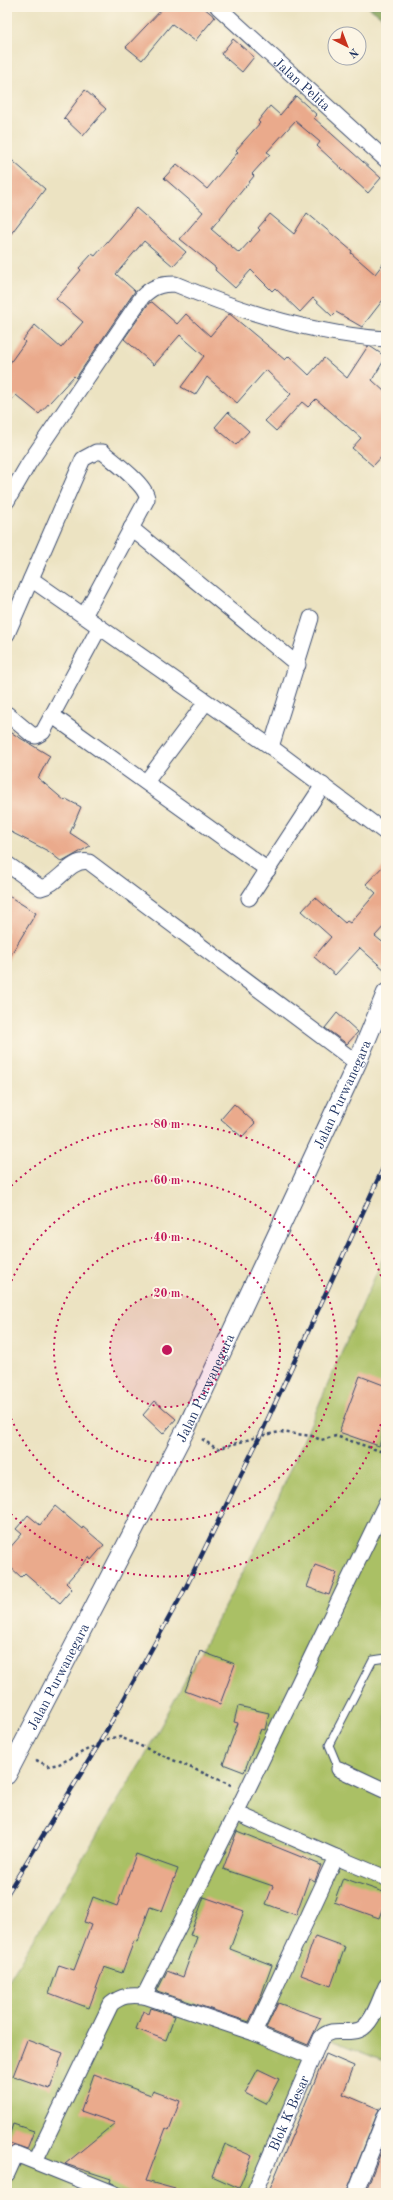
<svg xmlns="http://www.w3.org/2000/svg" width="393" height="2200" viewBox="0 0 393 2200" font-family="'Old Standard TT',serif">
	<rect width="100%" height="100%" fill="#fcf5e5"/>
	<filter id="ink" filterUnits="userSpaceOnUse"><feTurbulence type="fractalNoise" baseFrequency=".025" numOctaves="2"/><feDisplacementMap in="SourceGraphic" scale="8" xChannelSelector="R" yChannelSelector="G"/><feConvolveMatrix kernelMatrix="1 2 1 2 8 2 1 2 1" color-interpolation-filters="sRGB"/></filter>
	<filter id="wash" filterUnits="userSpaceOnUse"><feTurbulence type="fractalNoise" baseFrequency=".012" numOctaves="4" result="noise"/><feDisplacementMap in="SourceGraphic" scale="16" xChannelSelector="R" yChannelSelector="G"/><feGaussianBlur stdDeviation="0.9" result="paint"/><feColorMatrix in="noise" values="0 0 0 0 0 0 0 0 0 0 0 0 0 0 0 0 0 1.4 0 .05"/><feComposite in="paint" operator="in"/></filter>
	<g filter="url(#wash)">
		<rect width="100%" height="100%" fill="#ece3c2"/>
		<!-- green -->
		<path fill="#aac065" stroke="#627862" d="M386,1251v811l-68,-27 -69,158h-242v-210l135,-222 117,-219z"/>
		<!-- forest -->
		<path fill="#87a65a" stroke="#516a5c" d="M368,7h18v13z"/>
		<g id="blocks">
			<!-- building -->
			<g fill="#eaaa8c">
				<path d="M164,7h39l12,10 -20,24 -23,-17 -30,36 -16,-13z"/>
				<path d="M233,39l21,18 -12,15 -21,-18z"/>
				<path d="M85,90l21,19 -23,27 -19,-18z"/>
				<path d="M296,96l21,19 -3,3 67,60 -13,15 -51,-47 3,-4 -25,-21 -28,31 3,2 -18,20 2,2 -43,53 28,24 21,-23 -2,-2 12,-14 24,20 13,-21 45,38 -1,2 24,21 11,-14v36l-24,31 -26,-15 -4,4 -19,-18 -13,14 -25,-24 -3,3 -21,-21 -16,18 -20,-18 1,-2 -36,-29 23,-27 -39,-34 13,-14 30,25 31,-37 -2,-2 24,-27 -2,-2 12,-15 10,9z"/>
				<path d="M7,156l38,33 -38,50z"/>
				<path d="M136,208l50,44 -13,14 -29,-25 -28,33 19,17 -59,87 -2,-2 -35,38 -23,-19 -9,10v-38l18,-25 -2,-2 12,-15 26,23 22,-26 -27,-23 25,-29 -2,-2 13,-14 3,2z"/>
				<path d="M152,302l25,22 9,-10 24,22 19,-22 2,1 54,45 4,-4 20,19 15,-17 23,20 21,-32 3,1 15,10 -14,23 14,13v59l-13,14 -21,-18 9,-10 -45,-39 -8,8 -6,-5 -26,29 -11,-10 26,-27 -25,-24 -29,33 -30,-26 -12,18 -14,-8 23,-31 -24,-21 -26,30 -30,-26 25,-36z"/>
				<path d="M228,412l21,19 -13,14 -21,-18z"/>
				<path d="M7,730l43,26 -12,22 27,23 1,-2 15,8 -11,26 20,13 -28,16 -14,-11 -41,-21z"/>
				<path d="M386,863v61l-11,12 11,9v26l-26,-23 -25,27 -21,-18 17,-20 -29,-26 13,-14 30,26 2,-2 3,2 26,-30 -10,-9z"/>
				<path d="M7,895l29,18 -29,48z"/>
				<path d="M337,1013l21,19 -11,12 -22,-16z"/>
				<path d="M234,1104l21,19 -13,14 -21,-18z"/>
				<path d="M360,1376l26,10v41l-7,19 -40,-14z"/>
				<path d="M155,1401l21,18 -13,15 -20,-19z"/>
				<path d="M55,1506l27,23 1,-2 21,18 -13,15 -2,-3 -23,26 6,6 -12,14 -35,-30 -4,4 -14,-13v-13l15,-17 -6,-5 12,-14 12,10z"/>
				<path d="M315,1565l22,8 -8,22 -22,-8z"/>
				<path d="M200,1651l35,13 -15,40 -35,-13z"/>
				<path d="M238,1706l31,7 -4,17 -4,-1 -17,43 -21,-8 15,-41 -4,-1z"/>
				<path d="M237,1831l84,34 -6,16 -6,-3 -13,37 -30,-11 7,-18 -50,-17z"/>
				<path d="M136,1854l42,15 -16,42 -12,-4 -13,35 -3,-1 -12,32 -18,-6 -15,41 -40,-15 10,-28 15,5 17,-45 -7,-3 9,-25 24,9z"/>
				<path d="M343,1878l43,15v6l-7,19 -45,-16z"/>
				<path d="M204,1897l40,14 -14,38 42,16 -11,31 -12,26 -92,-31 10,-20 16,6 14,-40 -7,-2z"/>
				<path d="M315,1936l30,11 -14,39 -30,-11z"/>
				<path d="M278,2003l43,15 -13,27 -42,-17z"/>
				<path d="M151,2008l24,8 -9,24 -30,-11 7,-18 6,3z"/>
				<path d="M27,2040l36,13 -13,36 -37,-13z"/>
				<path d="M326,2054l28,12 -11,28 36,15 -33,84h-78z"/>
				<path d="M258,2069l21,10 -13,25 -21,-11z"/>
				<path d="M94,2074l57,21 2,-4 27,10 -11,29 -3,-2 -20,53 29,8v4h-44l-21,-11 1,-3 -46,-15 50,-41 -34,-12z"/>
				<path d="M13,2124l21,7 -7,18 -20,-7z"/>
				<path d="M386,2139v54h-21z"/>
				<path d="M225,2144l27,12 -13,32 -27,-12z"/>
			</g>
		</g>
	</g>
	<g filter="url(#ink)">
		<use href="#blocks" fill-opacity="0" stroke="#3a4a6d" stroke-width="1"/>
		<g fill="none" stroke-linecap="round" stroke-linejoin="round">
			<!-- service casing -->
			<g stroke="#3a4a6d" stroke-width="9">
				<path id="service" d="M339,1769l-10,-24 44,-85 13,-2"/>
			</g>
			<!-- minor casing -->
			<g stroke="#3a4a6d" stroke-width="17">
				<g id="minor">
					<path id="s1" d="M218,7l168,153"/>
					<path d="M7,501l22,-38 113,-166c10,-10 18,-13 33,-13 67,28 138,50 211,55"/>
					<path d="M131,528l167,137"/>
					<path d="M31,579l240,168 115,86"/>
					<path d="M7,634l76,-175 13,-7h7c11,10 44,33 44,47l-63,117"/>
					<path d="M7,714l24,20 5,2 7,-4 56,-104"/>
					<path d="M53,716l215,154"/>
					<path d="M271,747l40,-129"/>
					<path d="M146,782l60,-80"/>
					<path d="M7,864l34,24c18,-4 29,-30 48,-26l268,201"/>
					<path d="M249,898l74,-113"/>
					<path d="M339,1769l47,22"/>
					<path d="M336,1857l50,21"/>
					<path d="M144,1996l110,37 82,-176 -100,-44"/>
					<path d="M254,2033l59,24"/>
					<path d="M35,2161l76,-157c11,-9 19,-9 33,-8l92,-183 150,-310"/>
					<path d="M7,2174l9,-20 97,39"/>
					<path id="s2" d="M254,2193l67,-155c12,-12 24,-3 38,-8 14,-5 21,-32 27,-44"/>
					<path d="M355,2193l31,-79"/>
				</g>
			</g>
			<!-- tertiary casing -->
			<g stroke="#3a4a6d" stroke-width="20">
				<g id="tertiary">
					<path id="s3" d="M7,1775l179,-346 171,-366 29,-70"/>
				</g>
			</g>
			<!-- path -->
			<g stroke="#3a4a6d" stroke-width="2.5" stroke-dasharray="3 3" stroke-linecap="butt">
				<path d="M202,1439l15,10 43,-13 20,-4 32,4 9,4 15,-4 50,17"/>
				<path d="M36,1760l13,6 10,-2 51,-26 10,-1 111,48"/>
			</g>
			<!-- service -->
			<use href="#service" stroke="#fff" stroke-width="7"/>
			<!-- minor -->
			<use href="#minor" stroke="#fff" stroke-width="15"/>
			<!-- tertiary -->
			<use href="#tertiary" stroke="#fff" stroke-width="18"/>
			<!-- rail casing -->
			<g stroke="#1b2f5e" stroke-width="4.5">
				<path id="rail" d="M7,1894l92,-150 87,-157 74,-151 126,-274"/>
			</g>
			<!-- rail -->
			<use href="#rail" stroke="#fcf5e5" stroke-width="3" stroke-dasharray="9" stroke-linecap="butt"/>
		</g>
	</g>
	<!-- distance rings -->
	<circle cx="167" cy="1350" r="57" fill="#c2185b" fill-opacity=".12"/>
	<g fill="none" stroke="#c2185b" stroke-width="2" stroke-dasharray="2 4">
		<circle cx="167" cy="1350" r="57"/>
		<circle cx="167" cy="1350" r="113"/>
		<path d="M7 1292A170 170 0 1 1 7 1408"/>
		<path d="M386 1407A226 226 0 0 1 7 1510M7 1190A226 226 0 0 1 386 1293"/>
	</g>
	<g text-anchor="middle" stroke-width="4" stroke-linejoin="round" paint-order="stroke">
		<!-- street labels -->
		<g font-size="14" fill="#1b2f5e" stroke="#fcf5e5">
			<text dy="5" stroke="none"><textPath href="#s1" startOffset="114">Jalan Pelita</textPath></text>
			<text dy="5" stroke="none"><textPath href="#s3" startOffset="759">Jalan Purwanegara</textPath></text>
			<text dy="5" stroke="none"><textPath href="#s3" startOffset="435">Jalan Purwanegara</textPath></text>
			<text dy="5" stroke="none"><textPath href="#s3" startOffset="111">Jalan Purwanegara</textPath></text>
			<text dy="5" stroke="none"><textPath href="#s2" startOffset="87">Blok K Besar</textPath></text>
		</g>
	</g>
	<circle cx="167" cy="1350" r="6" fill="#c2185b" stroke="#fcf5e5" stroke-width="2"/>
	<g font-size="12" text-anchor="middle" font-weight="bold" fill="#c2185b" stroke="#fcf5e5" stroke-width="4" stroke-linejoin="round" paint-order="stroke">
		<text x="167" y="1128">80 m</text>
		<text x="167" y="1184">60 m</text>
		<text x="167" y="1241">40 m</text>
		<text x="167" y="1297">20 m</text>
	</g>
	<!-- margin -->
	<rect width="393" height="2200" fill="none" stroke="#fcf5e5" stroke-width="24"/>
	<!-- north arrow -->
	<g transform="translate(347 46) rotate(138)"><circle r="19" fill="#fcf5e5" stroke="#a2a6af"/>
	<path d="M0-3L7 15L0 10L-7 15Z" fill="#c8321e"/>
	<text y="-6" font-size="11" font-weight="bold" text-anchor="middle" fill="#1b2f5e">N</text>
	</g>
</svg>
